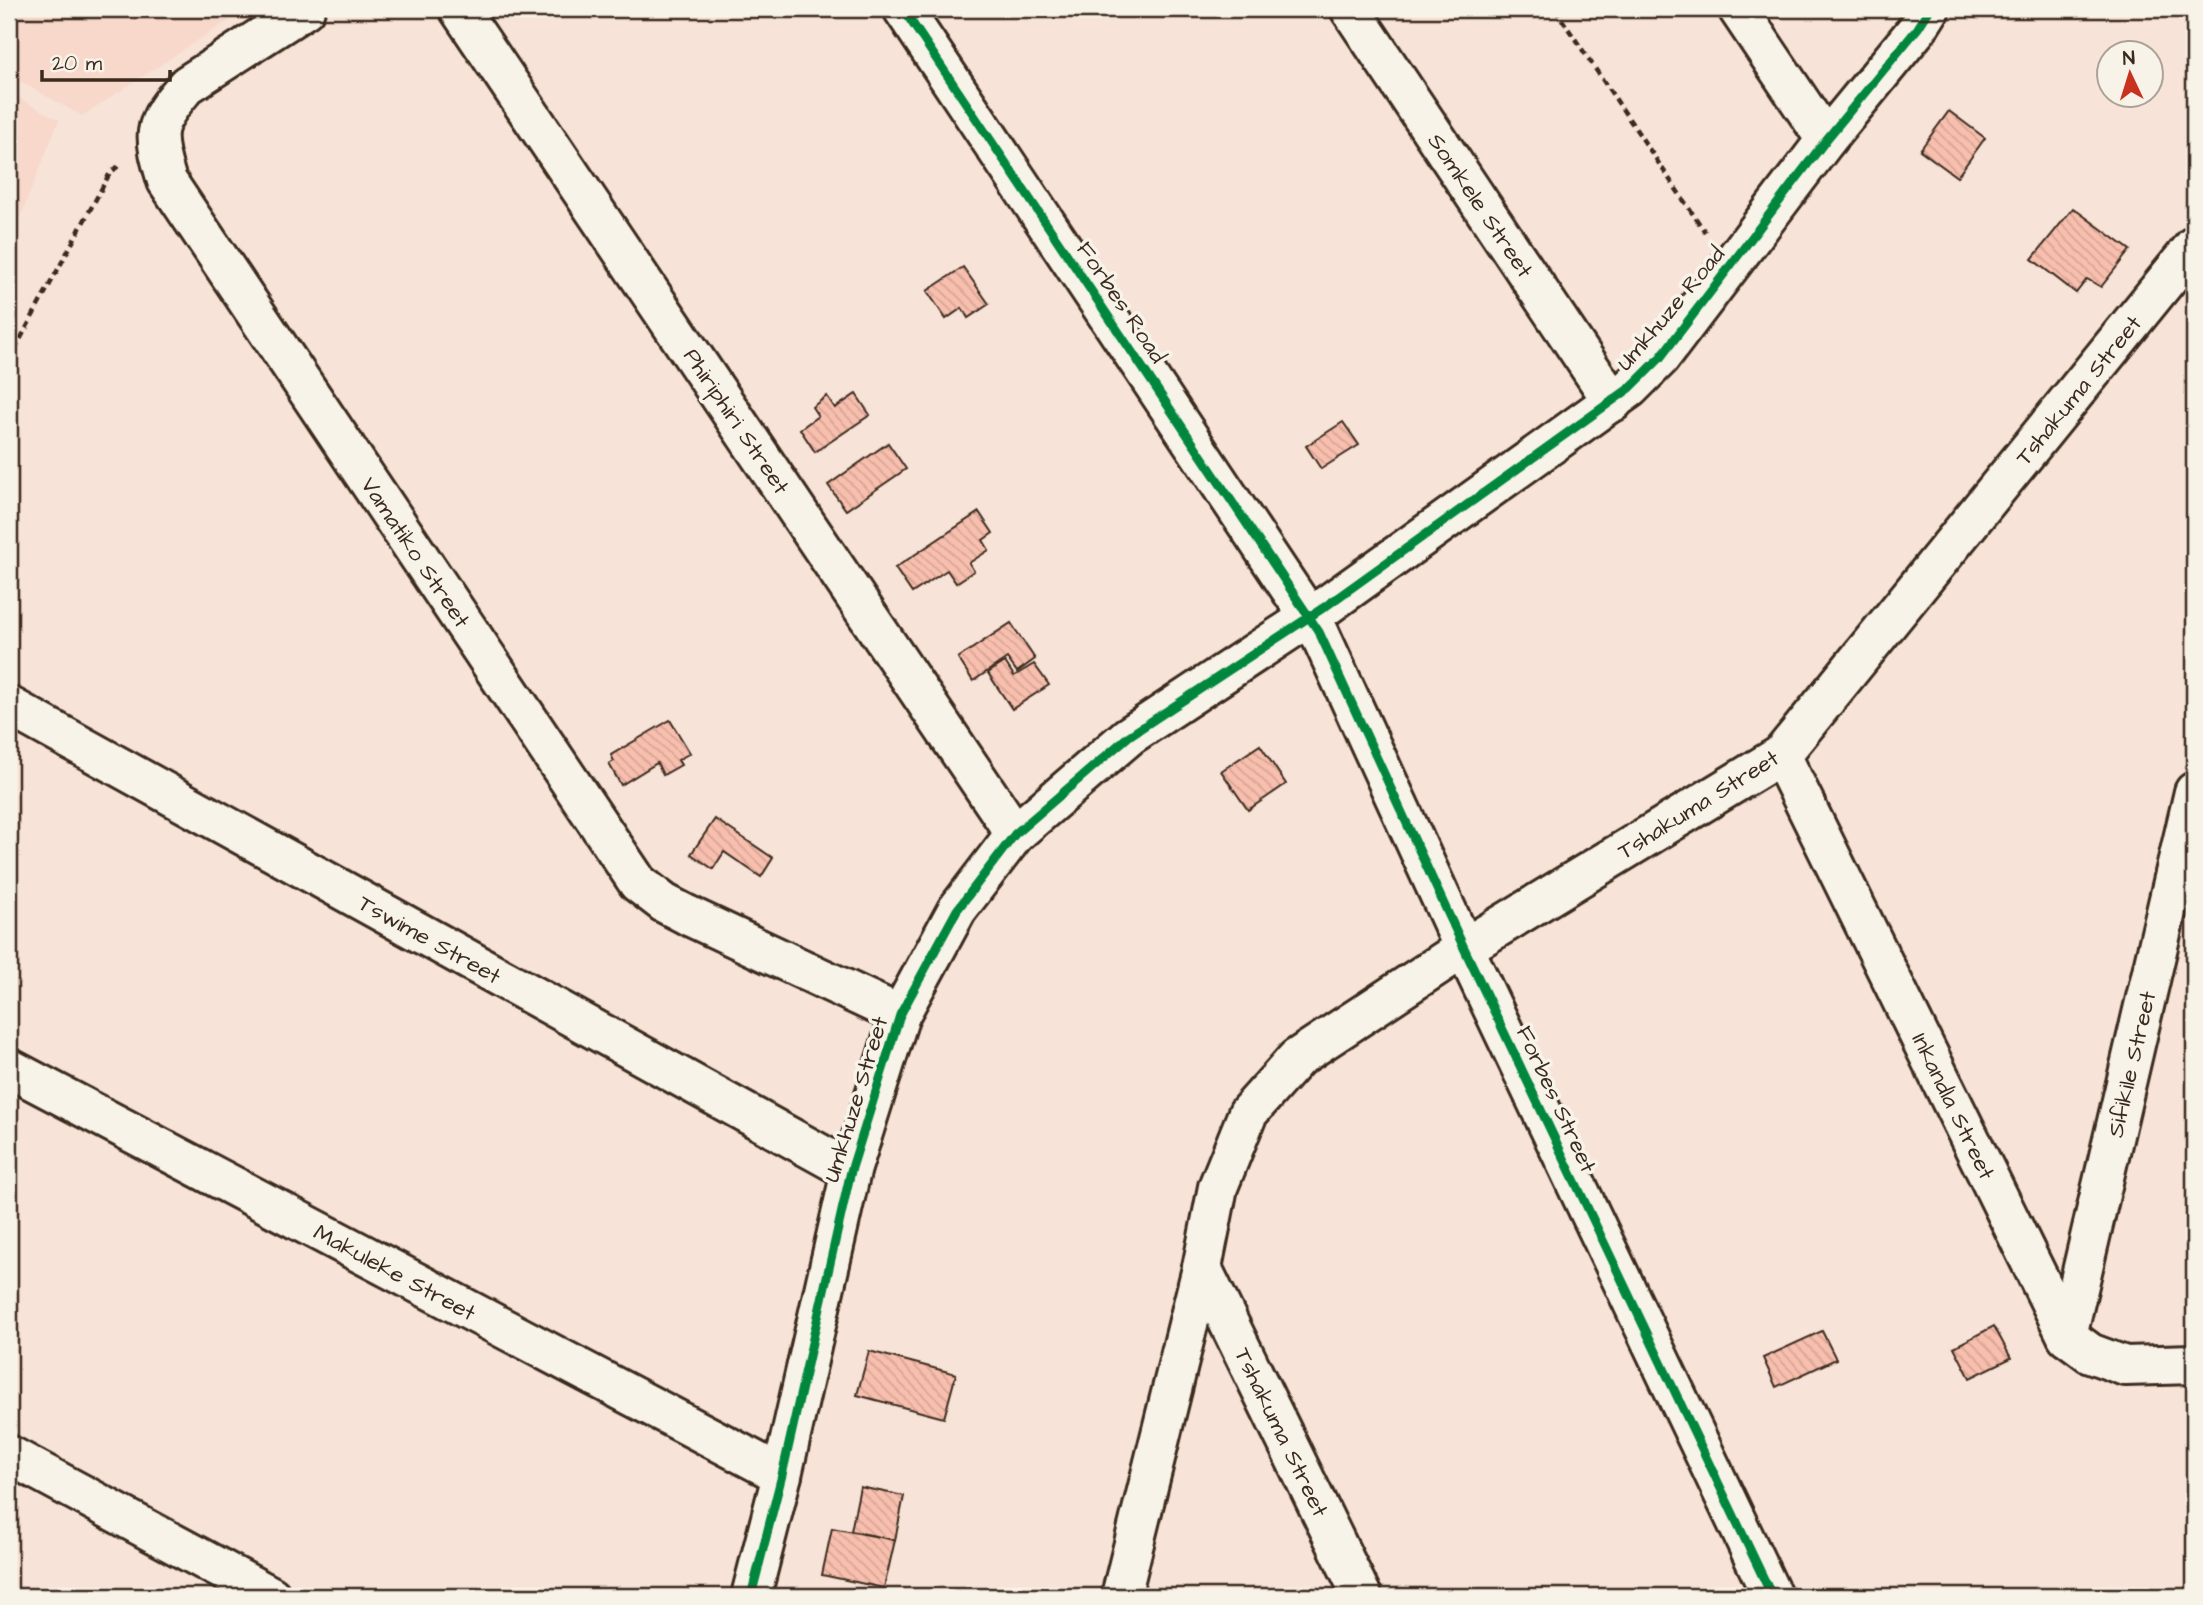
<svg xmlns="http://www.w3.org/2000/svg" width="2203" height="1605" viewBox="0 0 2203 1605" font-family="'Architects Daughter',sans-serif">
	<defs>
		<pattern id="building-back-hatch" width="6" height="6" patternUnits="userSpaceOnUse" patternTransform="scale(1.75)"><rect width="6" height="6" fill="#f8bfae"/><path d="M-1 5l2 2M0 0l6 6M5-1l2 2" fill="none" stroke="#d6a495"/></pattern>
	</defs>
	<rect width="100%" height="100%" fill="#f7e3d7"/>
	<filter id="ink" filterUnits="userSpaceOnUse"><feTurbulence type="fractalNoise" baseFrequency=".0143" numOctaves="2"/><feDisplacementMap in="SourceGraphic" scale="14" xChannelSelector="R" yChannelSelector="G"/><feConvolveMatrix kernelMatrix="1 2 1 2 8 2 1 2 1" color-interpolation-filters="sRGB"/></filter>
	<g filter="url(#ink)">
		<!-- built -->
		<g fill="#f7d8cb">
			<path d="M9,9h237l-164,107 -73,-41z"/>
			<path d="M9,93l50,27 -50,125z"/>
		</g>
		<!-- building -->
		<g fill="url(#building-back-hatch)" stroke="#3b2a1e" stroke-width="2">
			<path d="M1949,111l36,27 -28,39 -37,-27z"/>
			<path d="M2073,208l57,42 -29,37 -14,-8 -11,14 -44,-34z"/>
			<path d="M963,267l26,37 -21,14 -6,-10 -16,11 -19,-28z"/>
			<path d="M856,394l14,21 -55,37 -15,-23 18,-13 -6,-9 15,-11 8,12z"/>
			<path d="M1343,422l16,23 -38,24 -15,-23z"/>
			<path d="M888,443l18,26 -60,41 -18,-25z"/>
			<path d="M979,512l14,21 -10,7 6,10 -20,13 5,8 -18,12 -9,-13 -35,23 -17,-25z"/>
			<path d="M1011,623l24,36 -18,13 -10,-14 -34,23 -15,-23z"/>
			<path d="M1005,662l9,14 20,-12 15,21 -37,24 -24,-36z"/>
			<path d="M670,720l20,33 -12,7 3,5 -18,10 -6,-12 -36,22 -12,-21 5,-3 -3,-6z"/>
			<path d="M1260,745l26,39 -38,26 -27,-39z"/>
			<path d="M715,819l58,39 -12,19 -37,-25 -11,17 -22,-15z"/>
			<path d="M1994,1326l17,32 -41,20 -16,-31z"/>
			<path d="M1822,1331l14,28 -60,28 -13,-29z"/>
			<path d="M869,1351l87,23 -12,44 -87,-23z"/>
			<path d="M860,1487l44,9 -9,44 -44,-9z"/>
			<path d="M832,1528l63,12 -11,48 -62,-13z"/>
		</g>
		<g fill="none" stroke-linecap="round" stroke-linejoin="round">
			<!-- minor casing -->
			<g stroke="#3b2a1e" stroke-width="44">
				<g id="minor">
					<path d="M305,9l-118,76c-11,13 -27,30 -29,47 -2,16 5,35 9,49l471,702 26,20 23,12 213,100"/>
					<path d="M459,9l556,825"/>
					<path d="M903,9l416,623 145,316 308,648"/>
					<path d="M1350,9l263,393"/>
					<path d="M1738,9l88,131"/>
					<path d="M9,706l842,465"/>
					<path d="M1781,755l286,581 23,17 35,13 69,-2"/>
					<path d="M9,1068l773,407"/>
					<path d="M1202,1268l160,328"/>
					<path d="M2067,1336l127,-544"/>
					<path d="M9,1455l262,141"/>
					<path d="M751,1596l31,-121 69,-304 49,-156 57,-105 58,-76 114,-98 197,-130 304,-218 30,-30 166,-218 92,-112 12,-19"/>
					<path d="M1121,1596l81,-328 16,-81 30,-74 49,-55 167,-110 317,-193 413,-509"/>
				</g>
			</g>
			<!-- path -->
			<g stroke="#3b2a1e" stroke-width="4.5" stroke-dasharray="7 5" stroke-linecap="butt">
				<path d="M1555,9l150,223"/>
				<path d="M9,360l101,-187 11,-9"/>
			</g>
			<!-- minor -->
			<use href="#minor" stroke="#f7f3e8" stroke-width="38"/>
			<!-- cycleway casing -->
			<g stroke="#f7f3e8" stroke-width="13">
				<g id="cycleway">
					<path d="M903,9l416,623 145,316 308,648"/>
					<path d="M751,1596l31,-121 69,-304 49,-156 57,-105 58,-76 114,-98 197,-130 304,-218 30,-30 166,-218 92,-112 12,-19"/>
				</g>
			</g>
			<!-- cycleway -->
			<use href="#cycleway" stroke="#00873e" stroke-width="9"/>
		</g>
	</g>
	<g text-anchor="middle" stroke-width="7" stroke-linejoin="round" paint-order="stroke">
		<!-- street labels -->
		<g font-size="23" fill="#3b2a1e" stroke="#f7f3e8">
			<text transform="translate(1481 205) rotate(56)" y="8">Somkele Street</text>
			<text transform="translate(1122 302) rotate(56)" y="8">Forbes Road</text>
			<text transform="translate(1670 308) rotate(-50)" y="8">Umkhuze Road</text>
			<text transform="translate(2078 390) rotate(-51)" y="8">Tshakuma Street</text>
			<text transform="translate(737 421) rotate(56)" y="8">Phiriphiri Street</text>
			<text transform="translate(416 552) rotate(56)" y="8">Vamatiko Street</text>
			<text transform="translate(1698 804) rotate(-32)" y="8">Tshakuma Street</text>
			<text transform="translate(430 939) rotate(29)" y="8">Tswime Street</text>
			<text transform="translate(2131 1064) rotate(-77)" y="8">Sifikile Street</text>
			<text transform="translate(855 1099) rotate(-73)" y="8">Umkhuze Street</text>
			<text transform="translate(1557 1099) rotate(65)" y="8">Forbes Street</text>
			<text transform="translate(1954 1106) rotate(64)" y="8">Inkandla Street</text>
			<text transform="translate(395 1272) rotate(28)" y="8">Makuleke Street</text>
			<text transform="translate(1282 1432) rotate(64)" y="8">Tshakuma Street</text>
		</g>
	</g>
	<!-- margin -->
	<rect width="2203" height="1605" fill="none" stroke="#f7f3e8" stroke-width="35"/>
	<rect x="18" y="18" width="2168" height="1570" fill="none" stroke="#3b2a1e" stroke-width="2.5" filter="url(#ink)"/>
	<!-- north arrow -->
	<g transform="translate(2130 74) rotate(356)"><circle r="33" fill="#f7f3e8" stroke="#aca397" stroke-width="2"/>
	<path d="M0-5L12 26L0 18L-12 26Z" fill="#c8321e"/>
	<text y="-10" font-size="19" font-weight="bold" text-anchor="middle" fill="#3b2a1e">N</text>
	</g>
	<!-- scale -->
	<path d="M42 70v10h128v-10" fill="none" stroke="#3b2a1e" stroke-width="3.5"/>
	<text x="52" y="70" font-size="21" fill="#3b2a1e" stroke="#f7f3e8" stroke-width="5" paint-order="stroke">20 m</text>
</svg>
